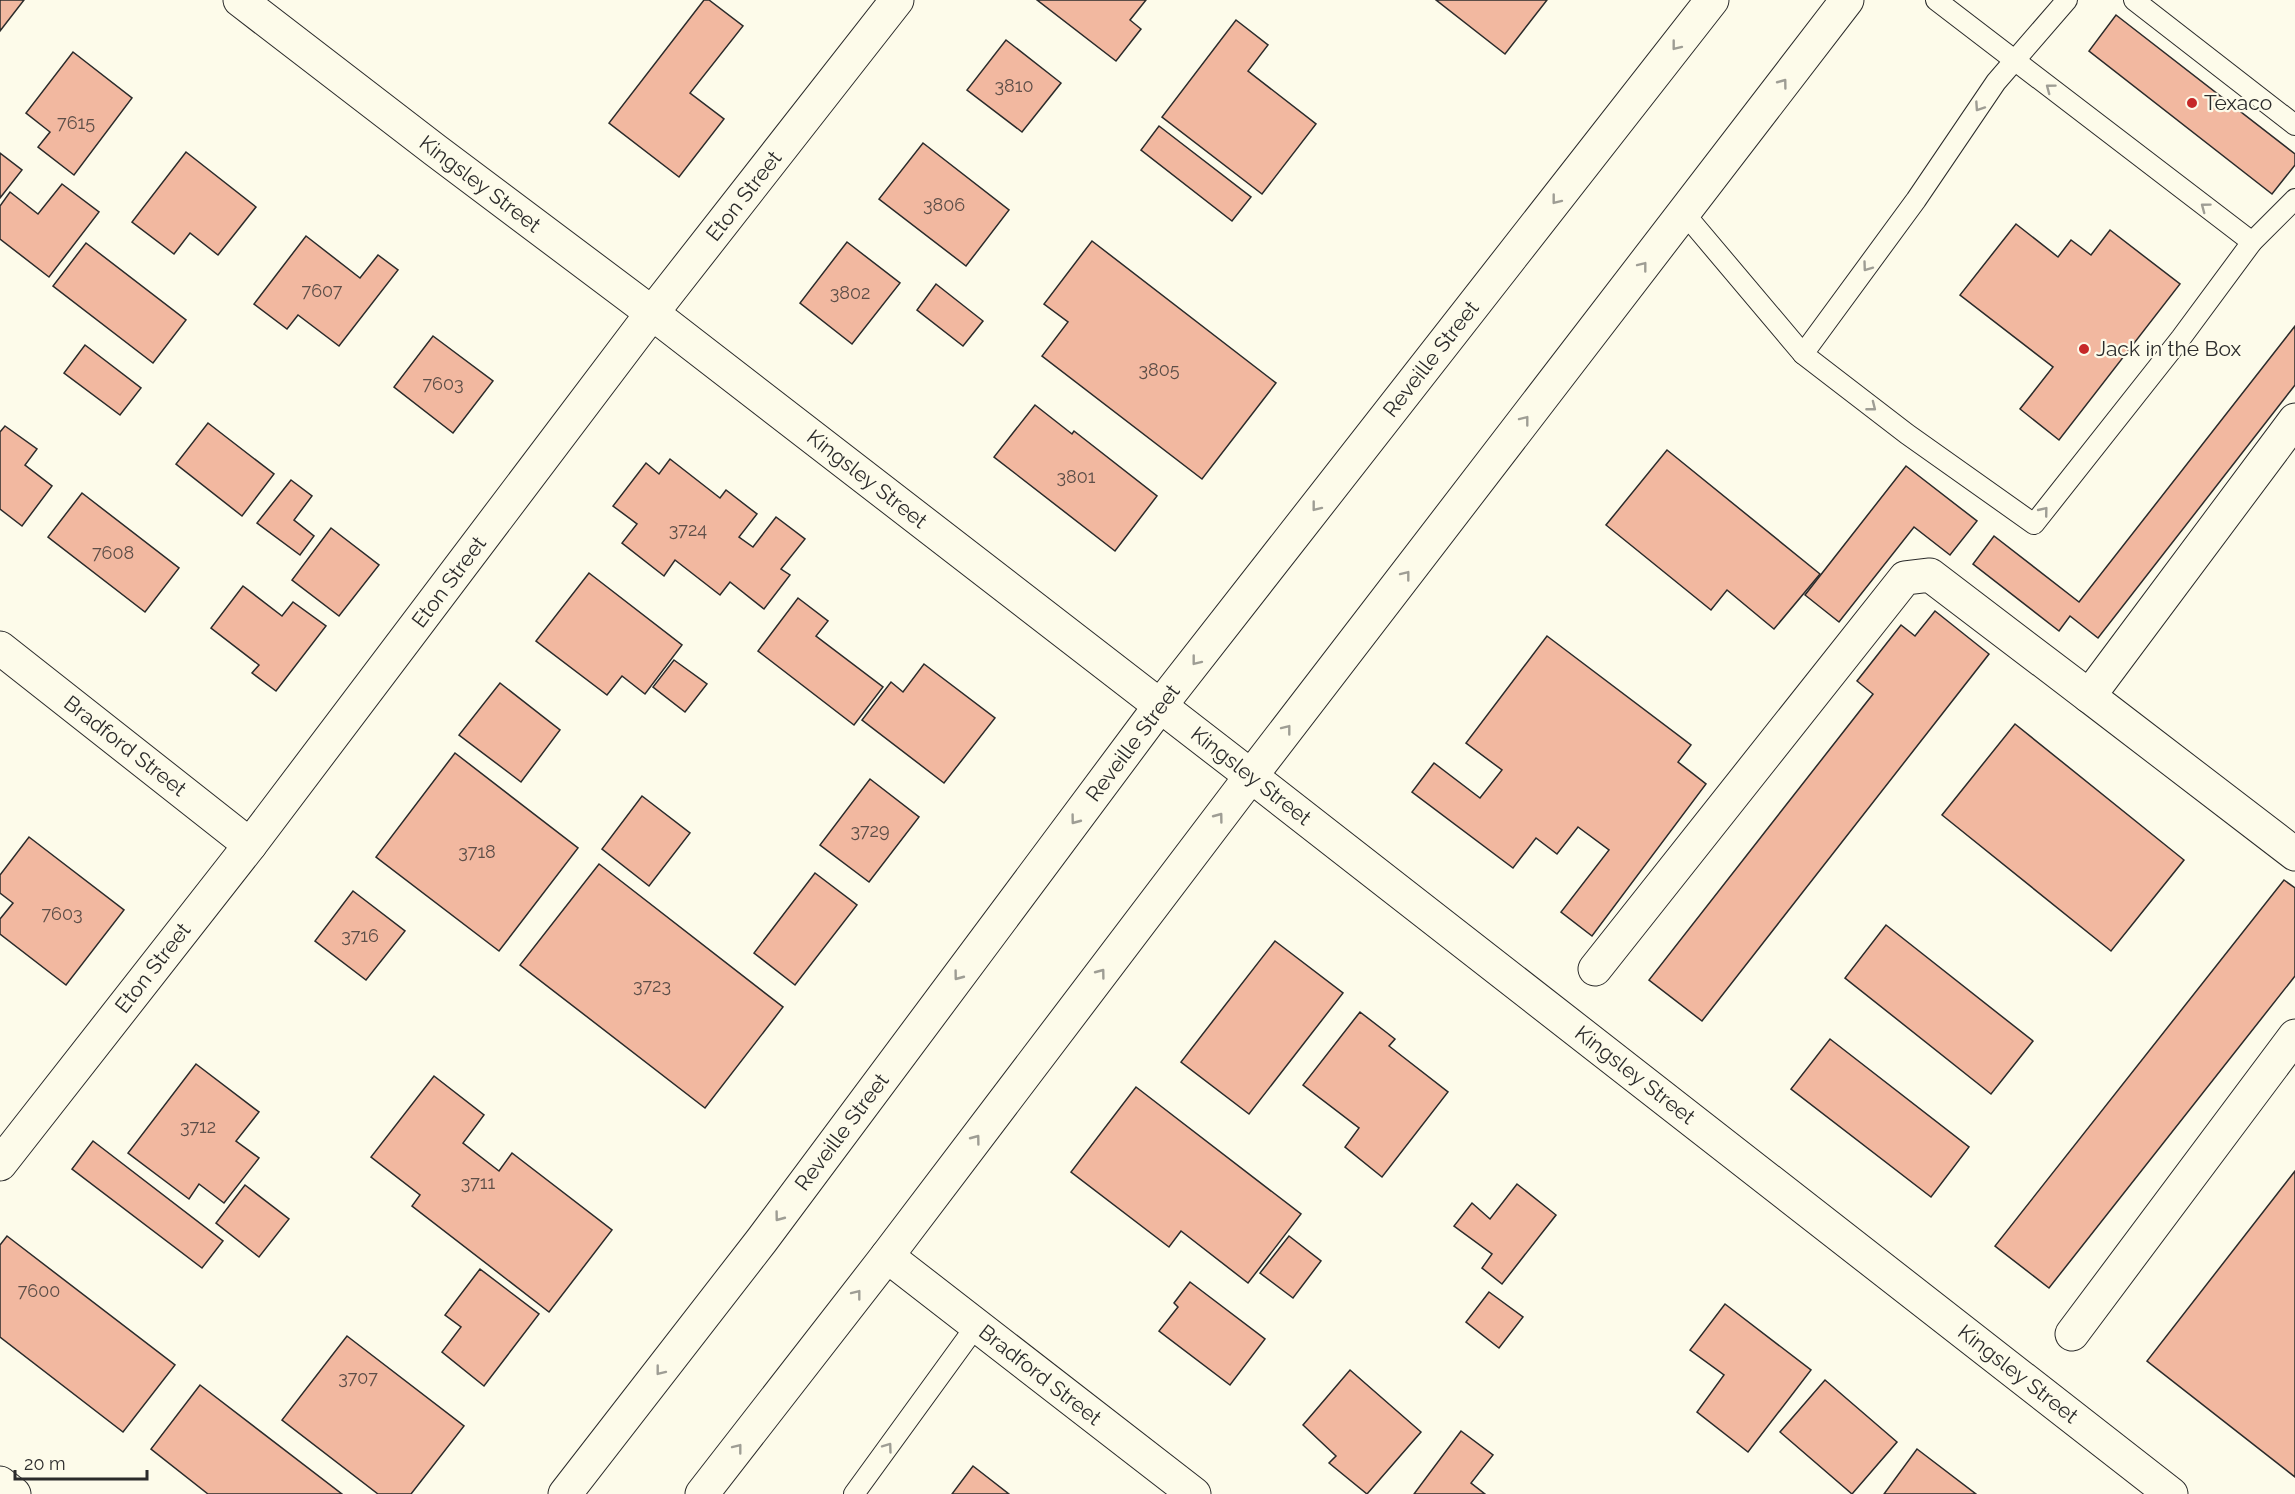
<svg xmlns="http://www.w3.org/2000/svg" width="2295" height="1494" viewBox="0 0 2295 1494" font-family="Raleway,sans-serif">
	<rect width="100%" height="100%" fill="#fdfbea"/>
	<!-- building -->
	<g fill="#f2b8a0" stroke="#2b2b2b" stroke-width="1.5">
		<path d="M0,0h24l-24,31z"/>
		<path d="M704,0h5l34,26 -53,67 34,26 -45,58 -70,-54z"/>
		<path d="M1037,0h109l-16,20 11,9 -25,32z"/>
		<path d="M1436,0h111l-42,54z"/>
		<path d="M2116,15l179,139v11l-23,29 -183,-143z"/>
		<path d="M1236,20l32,25 -20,26 68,53 -54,70 -100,-77z"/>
		<path d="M1006,40l55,43 -39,49 -55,-42z"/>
		<path d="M73,52l59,46 -58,77 -36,-28 12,-15 -24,-19z"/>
		<path d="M1159,126l92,71 -19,24 -91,-71z"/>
		<path d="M923,143l86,67 -43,56 -87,-67z"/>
		<path d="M186,152l70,55 -38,48 -28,-22 -16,21 -42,-32z"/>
		<path d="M0,153l22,17 -22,28z"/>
		<path d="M62,184l37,28 -50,65 -49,-38v-33l10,-14 28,22z"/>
		<path d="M2016,224l42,33 13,-17 20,15 19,-25 70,54 -121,156 -39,-31 33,-42 -93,-72z"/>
		<path d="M306,236l54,42 18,-23 20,15 -59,76 -41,-31 -11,14 -33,-25z"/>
		<path d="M1092,241l184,142 -74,96 -160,-123 26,-34 -24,-18z"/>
		<path d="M847,242l53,41 -48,61 -52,-41z"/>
		<path d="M86,243l100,77 -33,43 -100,-77z"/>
		<path d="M936,284l47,37 -20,25 -46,-36z"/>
		<path d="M2295,326v59l-197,253 -28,-22 -11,15 -86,-67 21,-28 85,66z"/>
		<path d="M433,336l60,45 -40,52 -59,-46z"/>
		<path d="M85,345l56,43 -21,27 -56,-42z"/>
		<path d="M1035,405l37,29 2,-3 83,65 -42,55 -121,-94z"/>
		<path d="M208,423l66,51 -32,42 -66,-52z"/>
		<path d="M5,426l32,23 -12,16 27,21 -30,40 -22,-17v-77z"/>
		<path d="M1667,450l153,124 -46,55 -47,-39 -16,20 -105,-85z"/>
		<path d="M670,459l50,39 6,-8 31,24 -18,23 14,10 23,-30 29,22 -24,30 9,6 -26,34 -34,-27 -10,13 -45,-35 -11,16 -42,-33 15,-19 -24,-18 33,-43 13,11z"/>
		<path d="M1906,466l71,55 -27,34 -36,-28 -75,95 -34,-27z"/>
		<path d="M291,480l21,16 -18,24 20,16 -14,19 -43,-32z"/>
		<path d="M82,493l97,75 -34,44 -97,-75z"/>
		<path d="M331,528l48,37 -40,51 -47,-36z"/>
		<path d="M589,573l93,72 -37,49 -23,-18 -15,19 -71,-54z"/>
		<path d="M243,586l39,30 11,-14 33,24 -50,65 -24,-18 7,-8 -48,-37z"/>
		<path d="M798,598l30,23 -12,15 67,51 -29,38 -96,-74z"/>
		<path d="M1935,611l54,43 -287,367 -53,-41 224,-286 -16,-13 44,-56 14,11z"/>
		<path d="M1547,636l144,109 -13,17 28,22 -114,152 -31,-24 48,-62 -31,-23 -21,27 -21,-16 -23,30 -101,-76 22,-29 46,35 22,-28 -36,-27z"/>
		<path d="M674,660l33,24 -22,28 -32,-25z"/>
		<path d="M924,664l71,54 -51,65 -82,-63 29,-38 12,10z"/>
		<path d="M500,683l60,47 -39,52 -62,-47z"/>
		<path d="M2015,724l169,136 -73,91 -169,-136z"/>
		<path d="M455,753l123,95 -79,103 -123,-94z"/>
		<path d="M870,779l49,38 -50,65 -49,-37z"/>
		<path d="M642,796l48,37 -41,53 -47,-37z"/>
		<path d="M29,837l95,73 -58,75 -66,-51v-15l13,-16 -13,-10v-18z"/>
		<path d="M599,864l184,143 -78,101 -185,-143z"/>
		<path d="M815,873l42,32 -62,80 -41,-32z"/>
		<path d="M2284,880l11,8v88l-246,312 -54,-42z"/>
		<path d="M353,891l52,40 -39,49 -51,-39z"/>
		<path d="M1886,925l147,116 -42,53 -146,-116z"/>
		<path d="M1275,941l68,52 -94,121 -68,-52z"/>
		<path d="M1360,1012l35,27 -6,7 59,46 -66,85 -37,-30 14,-19 -56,-43z"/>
		<path d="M1830,1039l139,108 -38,50 -140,-108z"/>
		<path d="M196,1064l63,48 -23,29 23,17 -35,45 -25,-19 -10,15 -61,-46z"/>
		<path d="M434,1076l50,39 -21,28 36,28 13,-18 100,77 -63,82 -137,-106 8,-11 -49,-38z"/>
		<path d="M1136,1087l165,127 -53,69 -67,-52 -12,16 -98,-75z"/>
		<path d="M93,1141l130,100 -21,27 -130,-99z"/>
		<path d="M2295,1171v306l-148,-116z"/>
		<path d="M1517,1184l39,31 -54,69 -20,-16 10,-14 -38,-28 18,-23 18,16z"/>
		<path d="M245,1185l44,34 -30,38 -43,-34z"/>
		<path d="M7,1236l168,129 -52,67 -123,-95v-92z"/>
		<path d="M1289,1236l32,25 -28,37 -33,-25z"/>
		<path d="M480,1269l59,45 -55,72 -42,-34 19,-25 -16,-12z"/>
		<path d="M1190,1282l75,57 -35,46 -71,-54 19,-24 -4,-4z"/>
		<path d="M1489,1292l34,25 -24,31 -33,-26z"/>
		<path d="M1725,1304l86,66 -63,82 -51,-40 27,-37 -34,-25z"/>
		<path d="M347,1336l117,90 -53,68h-33l-96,-74z"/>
		<path d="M1350,1370l71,62 -54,62 -38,-31 7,-7 -33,-31z"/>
		<path d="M1825,1380l72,62 -45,52 -72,-62z"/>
		<path d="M200,1385l142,109h-134l-57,-45z"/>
		<path d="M1461,1431l32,24 -22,28 14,11h-71z"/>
		<path d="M1917,1449l59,45h-92z"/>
		<path d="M973,1466l36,28h-57z"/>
	</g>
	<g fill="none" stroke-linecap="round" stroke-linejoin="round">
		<!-- service casing -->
		<g stroke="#2b2b2b" stroke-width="22">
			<g id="service">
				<path d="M1936,0l316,242"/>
				<path d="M2067,0l-71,82 -80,118 -113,154 104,80 127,90 147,-186 71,-96 43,-43"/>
				<path d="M2134,0l161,125"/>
				<path d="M1684,213l119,141"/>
				<path d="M854,1494l122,-168"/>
			</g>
		</g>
		<!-- minor casing -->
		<g stroke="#2b2b2b" stroke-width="35">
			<g id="minor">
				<path d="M240,0l195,150 217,163 599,463 920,718"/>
				<path d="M2295,420l-206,276 206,158"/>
				<path d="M0,648l250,197"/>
				<path d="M1595,969l310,-391 25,-3 159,121"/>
				<path d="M0,1164l250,-319 402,-532 245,-313"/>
				<path d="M887,1256l307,238"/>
				<path d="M2072,1334l223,-298"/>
				<path d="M0,1483l14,11"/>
			</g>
		</g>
		<!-- primary casing -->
		<g stroke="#2b2b2b" stroke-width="35">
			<g id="primary">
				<path d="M565,1494l197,-254 398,-534 552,-706"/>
				<path d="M702,1494l185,-238 364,-480 596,-776"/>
			</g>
		</g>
		<!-- service -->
		<use href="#service" stroke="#fdfbea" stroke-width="20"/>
		<!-- minor -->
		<use href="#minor" stroke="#fdfbea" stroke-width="33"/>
		<!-- primary -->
		<use href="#primary" stroke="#fdfbea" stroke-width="33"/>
	</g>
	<!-- one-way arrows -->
	<defs><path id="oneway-chevron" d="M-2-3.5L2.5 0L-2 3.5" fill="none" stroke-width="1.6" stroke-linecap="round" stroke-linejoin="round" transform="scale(1.5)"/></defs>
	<g stroke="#9e9d94">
		<use href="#oneway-chevron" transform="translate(1676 46) rotate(128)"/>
		<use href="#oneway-chevron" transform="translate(1783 83) rotate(-53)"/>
		<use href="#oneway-chevron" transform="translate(2050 88) rotate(-143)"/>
		<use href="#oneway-chevron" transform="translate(1979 107) rotate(124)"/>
		<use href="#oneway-chevron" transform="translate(1556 200) rotate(128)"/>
		<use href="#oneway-chevron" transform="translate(2205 207) rotate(-143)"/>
		<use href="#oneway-chevron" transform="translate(1643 266) rotate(-52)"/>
		<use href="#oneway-chevron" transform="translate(1867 267) rotate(126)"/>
		<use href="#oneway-chevron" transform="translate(1872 407) rotate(38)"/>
		<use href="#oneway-chevron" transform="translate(1525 420) rotate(-52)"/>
		<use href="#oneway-chevron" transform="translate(1316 507) rotate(128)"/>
		<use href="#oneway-chevron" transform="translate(2044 511) rotate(-51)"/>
		<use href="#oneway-chevron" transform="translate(1406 575) rotate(-52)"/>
		<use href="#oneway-chevron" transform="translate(1196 661) rotate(128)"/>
		<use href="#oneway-chevron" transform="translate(1287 729) rotate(-52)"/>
		<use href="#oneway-chevron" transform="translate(1219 817) rotate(-53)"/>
		<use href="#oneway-chevron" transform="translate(1075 820) rotate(127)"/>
		<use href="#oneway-chevron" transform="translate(1101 973) rotate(-53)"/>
		<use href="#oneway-chevron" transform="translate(958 976) rotate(127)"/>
		<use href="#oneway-chevron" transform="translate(976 1139) rotate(-53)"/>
		<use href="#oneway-chevron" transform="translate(779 1217) rotate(127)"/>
		<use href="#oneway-chevron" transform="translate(857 1294) rotate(-52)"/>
		<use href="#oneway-chevron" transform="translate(660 1371) rotate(128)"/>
		<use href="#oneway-chevron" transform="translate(888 1447) rotate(-54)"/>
		<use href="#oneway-chevron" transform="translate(738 1448) rotate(-52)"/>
	</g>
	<!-- markers -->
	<g fill="#c62828" stroke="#fdfbea" stroke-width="2">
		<circle cx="2192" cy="103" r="6"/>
		<circle cx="2084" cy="349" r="6"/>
	</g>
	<g text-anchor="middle" stroke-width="4.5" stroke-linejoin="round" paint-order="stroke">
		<!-- number labels -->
		<g font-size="18" fill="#5d4e48">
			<text x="1014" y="92">3810</text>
			<text x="76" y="129">7615</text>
			<text x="944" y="211">3806</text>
			<text x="322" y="297">7607</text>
			<text x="850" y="299">3802</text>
			<text x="1159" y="376">3805</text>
			<text x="443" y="390">7603</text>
			<text x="1076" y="483">3801</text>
			<text x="688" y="536">3724</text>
			<text x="113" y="559">7608</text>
			<text x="870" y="837">3729</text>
			<text x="477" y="858">3718</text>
			<text x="62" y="920">7603</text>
			<text x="360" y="942">3716</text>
			<text x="652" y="992">3723</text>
			<text x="198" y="1133">3712</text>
			<text x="478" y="1189">3711</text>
			<text x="39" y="1297">7600</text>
			<text x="358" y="1384">3707</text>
		</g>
		<!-- poi labels -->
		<g font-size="21" fill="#2b2b2b" stroke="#fdfbea" text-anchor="start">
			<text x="2204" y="110">Texaco</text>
			<text x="2096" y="356">Jack in the Box</text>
		</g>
		<!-- street labels -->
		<g font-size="21" fill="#2b2b2b" stroke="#fdfbea">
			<text transform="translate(480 184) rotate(37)" y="7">Kingsley Street</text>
			<text transform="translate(744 196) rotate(-52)" y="7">Eton Street</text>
			<text transform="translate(1431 359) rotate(-52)" y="7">Reveille Street</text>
			<text transform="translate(867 479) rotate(38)" y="7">Kingsley Street</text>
			<text transform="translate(449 582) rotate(-53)" y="7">Eton Street</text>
			<text transform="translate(1133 743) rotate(-53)" y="7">Reveille Street</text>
			<text transform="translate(125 746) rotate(38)" y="7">Bradford Street</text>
			<text transform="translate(1251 776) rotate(38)" y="7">Kingsley Street</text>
			<text transform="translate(153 968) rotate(-52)" y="7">Eton Street</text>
			<text transform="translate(1635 1075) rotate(38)" y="7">Kingsley Street</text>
			<text transform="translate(842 1132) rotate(-53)" y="7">Reveille Street</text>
			<text transform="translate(2018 1374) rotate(38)" y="7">Kingsley Street</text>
			<text transform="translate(1040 1375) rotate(38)" y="7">Bradford Street</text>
		</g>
	</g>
	<!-- scale -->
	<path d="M15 1470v9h132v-9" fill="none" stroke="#2b2b2b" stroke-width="3"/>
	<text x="24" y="1470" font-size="18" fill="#2b2b2b" stroke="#fdfbea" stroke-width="4.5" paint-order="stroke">20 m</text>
</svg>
